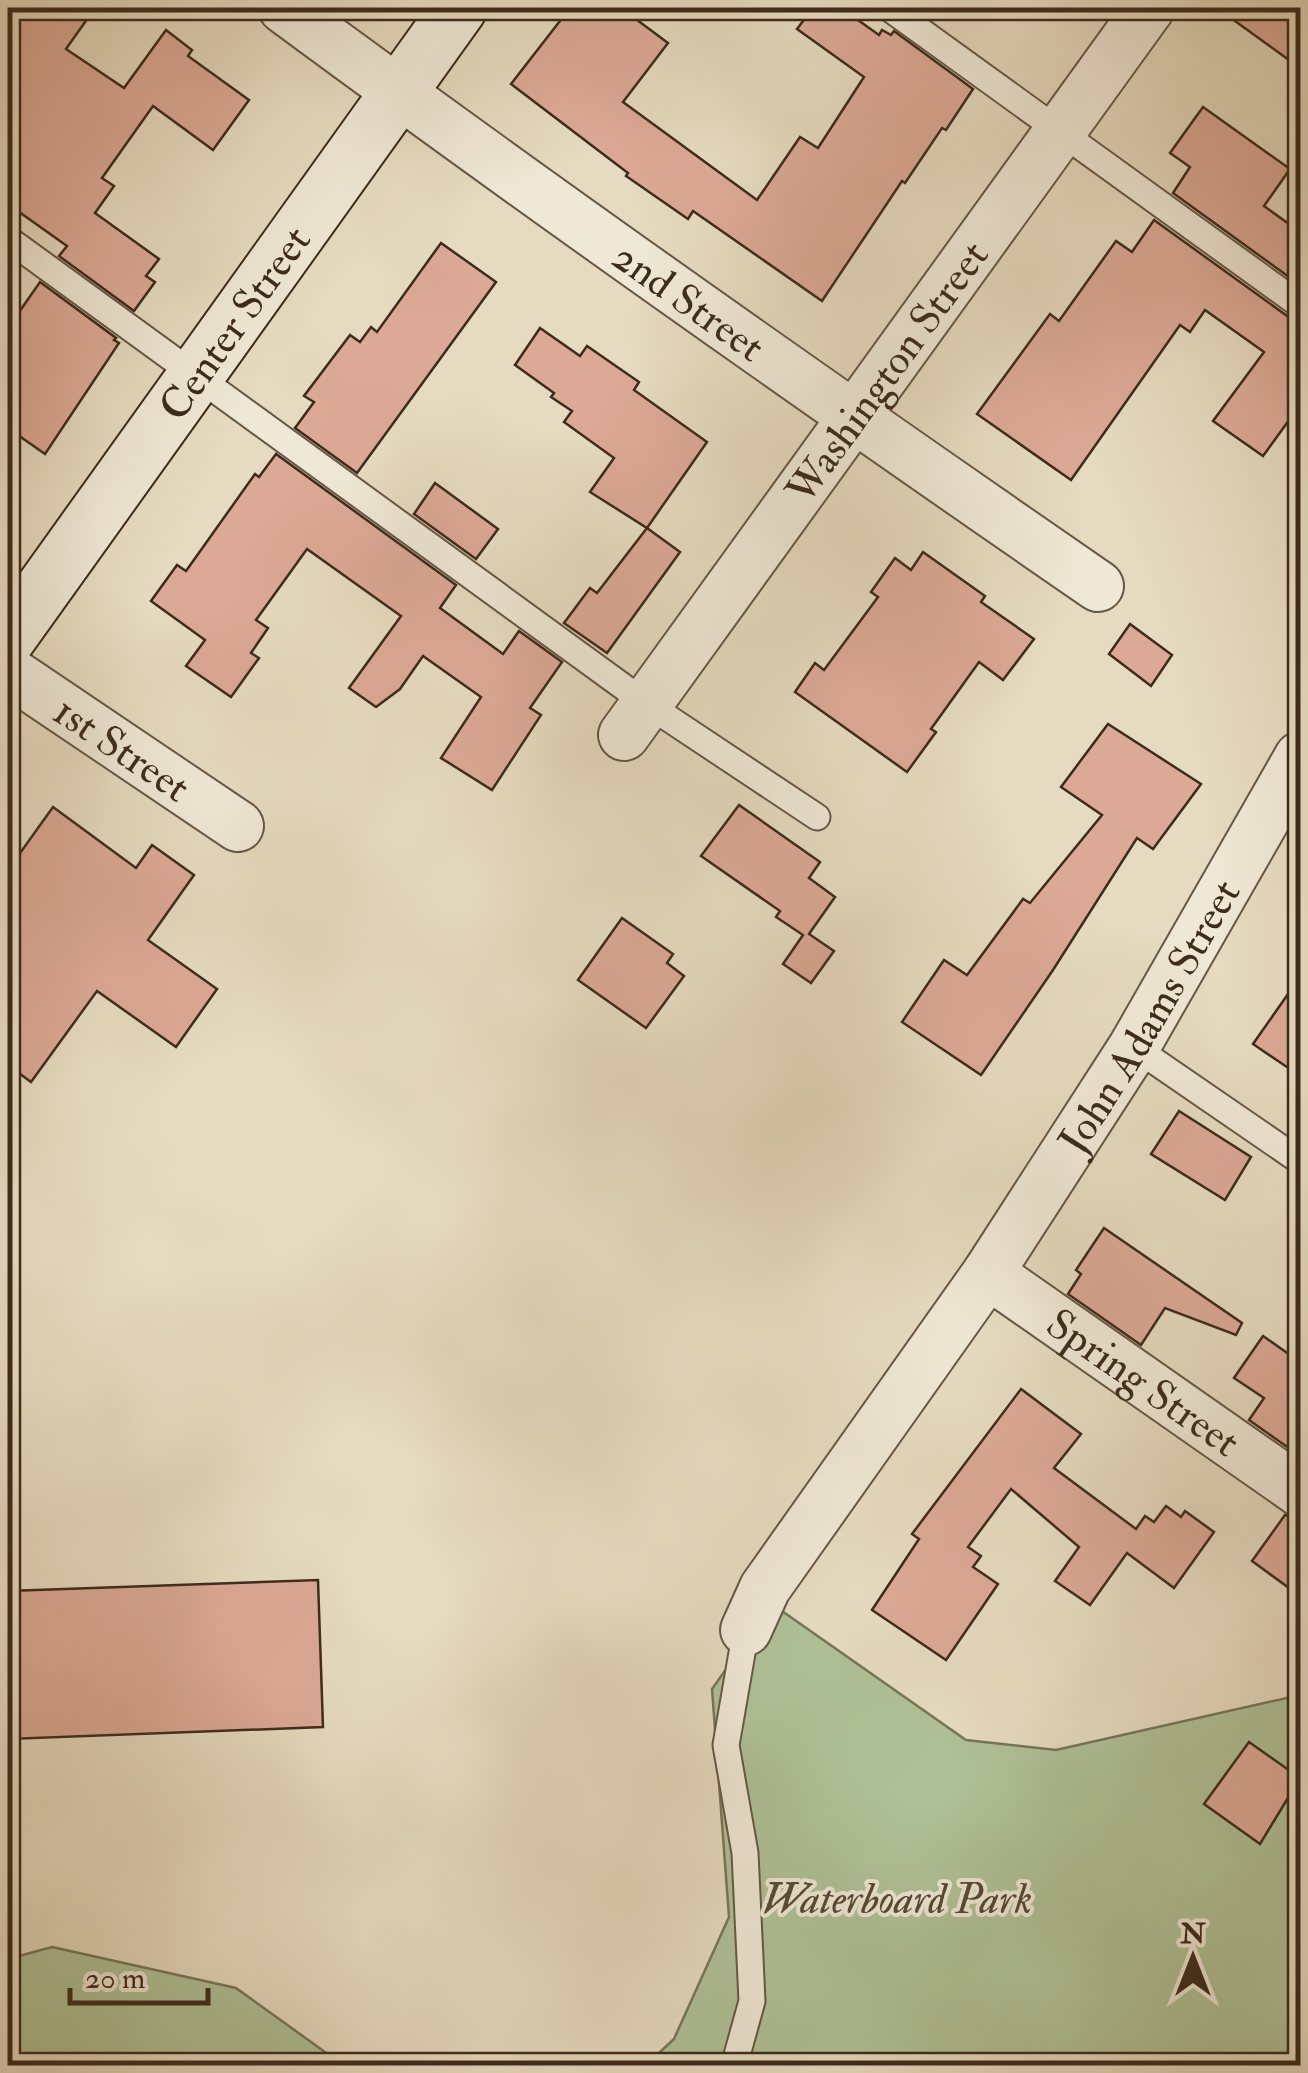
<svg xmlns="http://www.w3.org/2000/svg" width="1308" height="2073" viewBox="0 0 1308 2073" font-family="'IM FELL Double Pica',serif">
	<rect width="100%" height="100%" fill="#e6dbc0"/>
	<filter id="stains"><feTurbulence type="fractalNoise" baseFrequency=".002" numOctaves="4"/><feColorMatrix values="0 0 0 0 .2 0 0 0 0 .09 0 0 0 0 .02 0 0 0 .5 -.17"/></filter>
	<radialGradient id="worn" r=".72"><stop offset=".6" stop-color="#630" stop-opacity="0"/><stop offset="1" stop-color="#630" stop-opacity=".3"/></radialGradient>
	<!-- green -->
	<g fill="#afc197" stroke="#76765a" stroke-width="2.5">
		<path d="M772,1604l194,136 90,10 244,-55v370l-655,1 29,-27 55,-122 -17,-228z"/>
		<path d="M52,1947l184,41 107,77h-335v-106z"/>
	</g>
	<!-- building -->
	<g fill="#dca996" stroke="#3d2b1c" stroke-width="2.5">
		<path d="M8,8h87l-29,41 58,39 42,-58 26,20 -4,6 61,44 -36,50 -60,-44 -51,72 12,8 -19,27 64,46 -13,17 9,6 -21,29 -75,-55 8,-10 -59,-42z"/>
		<path d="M570,8h51l47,35 -45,59 134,98 43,-63 18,11 46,-71 -67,-48 16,-21h28l38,27 3,-5 9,5 3,-4 79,58 -27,41 -4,-2 -37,55 -3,-2 -80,120 -129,-90 -5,8 -62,-43 2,-3 -117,-89z"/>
		<path d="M1217,8h83v60z"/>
		<path d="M1203,107l87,62 -26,37 36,26v53l-127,-92 17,-26 -20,-14z"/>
		<path d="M1154,220l136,98 10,3v84l-37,51 -50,-35 51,-69 -59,-42 -15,22 -10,-7 -109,155 -94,-66 73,-100 9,7 57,-80 16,11z"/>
		<path d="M441,243l55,39 -139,191 -62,-45 19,-26 -10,-6 46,-61 10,7 11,-15 6,5z"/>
		<path d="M40,282l76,56 -2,2 5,3 -74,111 -37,-26v-100z"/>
		<path d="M540,328l40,28 7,-10 52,36 -5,8 73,52 -60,86 -57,-36 24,-34 -50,-36 8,-11 -21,-14 3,-4 -39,-28z"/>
		<path d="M276,454l180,131 -16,23 63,46 16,-23 43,31 -32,46 11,7 -49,75 -51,-32 40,-61 -58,-41 -23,33 -24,18 -27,-19 52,-72 -94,-67 -51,71 12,8 -17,25 8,5 -28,39 -45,-31 19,-26 -54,-39 26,-36 9,6 69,-97 4,3z"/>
		<path d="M435,483l63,46 -22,30 -62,-45z"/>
		<path d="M647,528l33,24 -73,101 -43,-30 26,-35 7,5z"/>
		<path d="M923,552l62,44 -4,6 53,37 -31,41 -24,-18 -48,67 5,3 -29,40 -112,-80 20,-29 9,7 54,-73 -7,-5 24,-34 16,12z"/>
		<path d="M1130,624l42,31 -21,31 -42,-32z"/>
		<path d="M1108,724l93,60 -48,65 -16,-11 -84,132 -72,105 -79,-53 42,-62 23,15 56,-76 7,4 72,-88 -41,-28z"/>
		<path d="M739,805l81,57 -11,16 26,19 -26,37 25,17 -23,32 -28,-19 20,-29 -27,-18 4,-6 -79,-55z"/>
		<path d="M53,807l83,61 16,-23 42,30 -46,65 69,49 -41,58 -79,-56 -66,91 -23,-17v-195z"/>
		<path d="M622,918l51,36 -6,9 17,13 -38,52 -68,-48z"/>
		<path d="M1300,977v99l-47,-32z"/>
		<path d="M1179,1111l72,46 -26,43 -74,-46z"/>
		<path d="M1104,1228l138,95 -6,12 -71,-27 -24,37 -73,-51 13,-20 -5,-4z"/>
		<path d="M1263,1336l30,21 7,-10v109l-51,-36 15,-22 -30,-20z"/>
		<path d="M1021,1389l60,45 -27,34 82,61 9,-13 9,6 12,-16 15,11 4,-6 29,21 -40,56 -47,-35 -37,52 -35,-24 24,-34 -68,-58 -43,58 13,9 -8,11 25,17 -52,76 -74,-50 47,-71 -7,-5z"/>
		<path d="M1285,1515l15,4v77l-48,-35z"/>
		<path d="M318,1580l5,147 -315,12v-148z"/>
		<path d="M1249,1742l51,36 -40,66 -56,-40z"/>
	</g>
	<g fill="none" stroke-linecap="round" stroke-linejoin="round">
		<!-- lane casing -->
		<g stroke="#675745" stroke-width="29">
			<g id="lane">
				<path d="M889,8l411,297"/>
				<path d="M8,239l639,465 170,113"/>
				<path d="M1134,1047l166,114"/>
				<path d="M734,2066l18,-65 -7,-148 -19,-108 20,-115"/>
			</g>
		</g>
		<!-- street casing -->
		<g stroke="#675745" stroke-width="54">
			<g id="street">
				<path id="s1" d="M284,8c268,198 540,389 814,578"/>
				<path id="s2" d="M8,671l230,155"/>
				<path id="s3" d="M624,735l525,-727"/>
				<path id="s4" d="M988,1273l312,218"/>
				<path id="s5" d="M746,1630l19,-42 223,-315 146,-226 166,-290"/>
			</g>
		</g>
		<!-- secondary casing -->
		<g stroke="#3d2b1c" stroke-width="59">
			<g id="secondary">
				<path id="s6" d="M8,638l451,-630"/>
			</g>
		</g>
		<!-- lane -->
		<use href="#lane" stroke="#efe8d6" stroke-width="25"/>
		<!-- street -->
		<use href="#street" stroke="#efe8d6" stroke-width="50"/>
		<!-- secondary -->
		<use href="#secondary" stroke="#efe8d6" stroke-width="55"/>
	</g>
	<g text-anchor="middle" stroke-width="8" stroke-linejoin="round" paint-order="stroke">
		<!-- street labels -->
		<g font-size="42" fill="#3d2b1c" stroke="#efe8d6">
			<text dy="15" stroke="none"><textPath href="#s1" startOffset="500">2nd Street</textPath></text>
			<text dy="15" stroke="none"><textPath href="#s6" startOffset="388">Center Street</textPath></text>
			<text dy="15" stroke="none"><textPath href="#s3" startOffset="448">Washington Street</textPath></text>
			<text dy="15" stroke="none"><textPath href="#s2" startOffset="138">1st Street</textPath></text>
			<text dy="15" stroke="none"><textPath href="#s5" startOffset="735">John Adams Street</textPath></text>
			<text dy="15" stroke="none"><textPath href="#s4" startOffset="190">Spring Street</textPath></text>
		</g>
		<!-- park labels -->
		<g font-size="42" font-style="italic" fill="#544935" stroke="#efe8d6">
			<text x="897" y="1913">Waterboard Park</text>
		</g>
	</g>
	<!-- margin -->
	<rect width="1308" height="2073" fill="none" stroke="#e6dbc0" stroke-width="40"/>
	<rect x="10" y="10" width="1288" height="2053" fill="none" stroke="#3d2b1c" stroke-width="5"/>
	<rect x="20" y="20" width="1268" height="2033" fill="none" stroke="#3d2b1c" stroke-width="2.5"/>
	<!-- north arrow -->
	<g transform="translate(1193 1958)" stroke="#efe8d6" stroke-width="8" paint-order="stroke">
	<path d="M0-8L18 38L0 25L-18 38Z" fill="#3d2b1c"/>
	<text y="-15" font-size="28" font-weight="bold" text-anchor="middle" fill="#3d2b1c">N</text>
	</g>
	<!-- scale -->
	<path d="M70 1988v15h138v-15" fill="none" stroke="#3d2b1c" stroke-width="5"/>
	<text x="85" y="1988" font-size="30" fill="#3d2b1c" stroke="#efe8d6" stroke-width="8" paint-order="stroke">20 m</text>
	<rect width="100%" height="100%" filter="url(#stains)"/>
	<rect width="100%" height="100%" fill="url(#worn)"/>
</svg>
